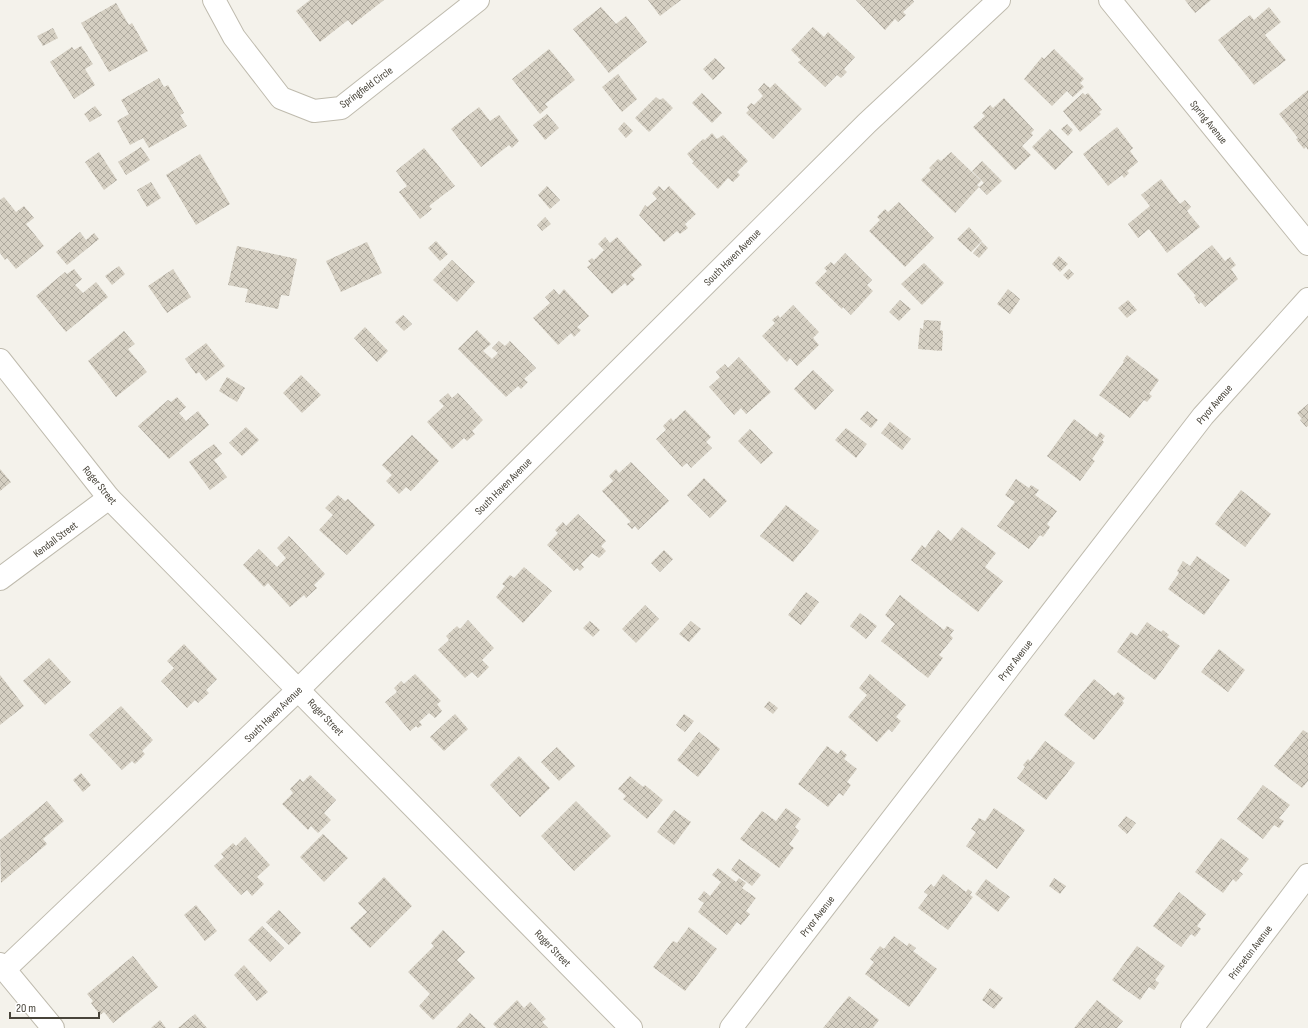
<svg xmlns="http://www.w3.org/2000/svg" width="1308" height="1028" viewBox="0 0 1308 1028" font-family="'Sofia Sans Condensed',sans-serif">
	<defs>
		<pattern id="building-cross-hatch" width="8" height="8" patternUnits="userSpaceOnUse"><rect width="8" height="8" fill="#d5cfc2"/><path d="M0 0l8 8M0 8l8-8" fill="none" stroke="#afaa9f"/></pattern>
	</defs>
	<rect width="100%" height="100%" fill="#f4f2eb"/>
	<!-- building -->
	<g fill="url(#building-cross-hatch)">
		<path d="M310,0h74l-32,25 -4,-5 -28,22 -24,-31z"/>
		<path d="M648,0h33l-21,16z"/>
		<path d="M856,0h57l1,2 -11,10 3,3 -8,7 -3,-3 -10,11z"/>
		<path d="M1185,0h26l-16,13z"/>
		<path d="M116,3l13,22 3,-2 16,28 -39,21 -28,-49z"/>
		<path d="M601,7l15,17 10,-8 21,26 -38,31 -36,-44z"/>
		<path d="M1269,7l12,15 -16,13 21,25 -32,25 -36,-45 32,-25 4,5z"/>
		<path d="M813,27l11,10 4,-5 27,25 -11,12 3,3 -6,6 -4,-3 -12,12 -27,-25 3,-2 -10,-10z"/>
		<path d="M53,28l5,10 -15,8 -6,-10z"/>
		<path d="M81,46l12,18 -8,5 10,16 -21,14 -24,-37 22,-15 2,3z"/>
		<path d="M549,49l26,31 -30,24 3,3 -8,7 -28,-35z"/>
		<path d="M1054,49l30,30 -4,4 4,4 -11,10 -6,-6 -15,15 -28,-27 18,-22 2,2z"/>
		<path d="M715,58l10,10 -12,12 -10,-11z"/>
		<path d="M618,74l19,25 -15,13 -20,-25z"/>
		<path d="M159,78l5,9 4,-2 16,28 -4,2 7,11 -38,22 -6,-10 -13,7 -13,-24 12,-7 -8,-14z"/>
		<path d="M764,83l6,5 5,-5 27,26 -29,30 -27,-26 3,-3 -2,-3 4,-4 3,2 9,-9 -5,-6z"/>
		<path d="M1308,90v60l-2,-3 -2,2 -8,-10 2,-1 -19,-24z"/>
		<path d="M702,93l20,20 -10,10 -20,-20z"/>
		<path d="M1083,93l2,2 3,-2 14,17 -3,2 2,2 -21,18 -17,-21z"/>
		<path d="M656,97l4,3 3,-2 10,10 -24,24 -14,-14z"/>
		<path d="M1004,98l30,32 -3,3 2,2 -11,11 9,9 -16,15 -42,-43 12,-11 -3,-3 8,-8 3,3z"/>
		<path d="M95,106l7,9 -12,7 -6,-8z"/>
		<path d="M479,107l11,14 9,-6 20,26 -7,7 -3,-3 -28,22 -30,-38z"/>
		<path d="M547,114l12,14 -14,12 -12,-15z"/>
		<path d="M624,122l9,9 -7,7 -8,-9z"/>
		<path d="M1067,124l6,6 -5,6 -7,-7z"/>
		<path d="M1117,127l16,21 -3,3 8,11 -11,9 2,2 -5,5 -2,-3 -14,11 -25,-32z"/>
		<path d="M1050,129l23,23 -18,18 -23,-23z"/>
		<path d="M712,133l5,6 6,-4 25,26 -11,11 3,3 -7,7 -5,-4 -10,11 -26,-26 2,-1 -7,-8 16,-15 2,1z"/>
		<path d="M141,147l9,13 -24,15 -8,-13z"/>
		<path d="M424,148l31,38 -26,20 3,3 -12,10 -21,-27 8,-6 -11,-15z"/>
		<path d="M99,152l18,28 -13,10 -19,-28z"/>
		<path d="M951,152l30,29 -4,4 2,2 5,-4 -12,-12 10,-10 20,20 -15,14 -8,-8 -24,26 -34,-33 10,-10 -2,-2 9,-9 3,2z"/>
		<path d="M200,154l30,50 -34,21 -30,-50z"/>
		<path d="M1161,179l19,25 5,-4 6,7 -4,4 13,16 -33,26 -18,-24 -11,9 -10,-14 22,-18 -9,-11z"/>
		<path d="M151,182l10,16 -14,9 -10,-17z"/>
		<path d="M547,186l13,14 -10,9 -12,-14z"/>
		<path d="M659,186l5,5 5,-5 27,28 -11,10 3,4 -8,6 -3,-3 -13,11 -25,-27 6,-10 2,2 10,-8 -5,-6z"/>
		<path d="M4,197l12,15 8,-6 10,12 -8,6 18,22 -28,23 -9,-11 -2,2 -5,-7v-53z"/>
		<path d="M899,202l35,36 -29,29 -36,-36 11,-11 -3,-3 8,-8 3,3z"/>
		<path d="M545,217l6,7 -9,7 -5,-6z"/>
		<path d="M969,227l13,14 -11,11 -14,-13z"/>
		<path d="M80,232l6,8 8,-7 5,6 -32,26 -11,-13z"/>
		<path d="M605,237l5,6 7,-6 25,28 -11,10 4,4 -8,7 -2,-3 -13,11 -25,-27 4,-3 -3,-3 4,-3 2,2 10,-10 -6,-6z"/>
		<path d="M436,241l12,13 -8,7 -12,-13z"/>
		<path d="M367,242l15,31 -41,19 -15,-31z"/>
		<path d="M982,242l6,6 -9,10 -6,-5z"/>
		<path d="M1212,245l13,16 5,-4 6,8 -5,4 7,10 -33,28 -4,-5 -2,2 -5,-7 2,-1 -19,-22z"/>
		<path d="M237,246l60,13 -8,37 -8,-1 -3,14 -33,-7 3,-13 -20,-4z"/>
		<path d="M845,253l27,27 -5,5 6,6 -22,24 -8,-8 -1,2 -27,-26 12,-12 -3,-3 7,-6 3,3z"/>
		<path d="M1059,256l9,8 -8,8 -8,-8z"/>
		<path d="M452,260l23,22 -18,20 -24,-22z"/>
		<path d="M924,263l20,20 -22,22 -21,-21z"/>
		<path d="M119,266l6,8 -13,11 -7,-9z"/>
		<path d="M74,269l8,10 -7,6 8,8 13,-11 12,15 -42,35 -30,-36 29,-24 2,2z"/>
		<path d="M173,269l18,28 -24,16 -19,-27z"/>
		<path d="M1069,269l5,5 -6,6 -5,-5z"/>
		<path d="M554,289l5,6 5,-6 25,27 -12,11 4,3 -7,7 -3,-4 -13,12 -25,-27 17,-15 -5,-6z"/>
		<path d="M1008,289l12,10 -10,15 -13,-10z"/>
		<path d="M900,300l11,9 -12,12 -10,-9z"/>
		<path d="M1128,300l9,10 -10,8 -9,-10z"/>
		<path d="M793,305l26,27 -6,6 6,7 -22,21 -7,-8 -3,4 -25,-26 13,-13 -3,-3 6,-5 2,3z"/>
		<path d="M403,315l9,9 -8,7 -9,-9z"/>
		<path d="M924,320l17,1 -1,9 3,1 -1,20 -24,-2 2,-21 3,1z"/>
		<path d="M365,327l23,24 -11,11 -23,-24z"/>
		<path d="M477,330l14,14 -8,7 9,8 6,-6 -6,-5 7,-7 6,5 5,-5 26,27 -12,11 4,3 -7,7 -3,-3 -12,11 -48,-48z"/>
		<path d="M124,331l11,13 -7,5 19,23 -31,25 -28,-36z"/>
		<path d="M206,343l19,23 -19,15 -7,-9 -3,2 -11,-15z"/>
		<path d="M1127,355l32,25 -10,14 3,2 -5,6 -3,-2 -14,18 -31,-23 25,-33 -1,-1z"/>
		<path d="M739,357l32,35 -25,22 -5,-6 -7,7 -25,-28 11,-10 -4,-5 9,-8 3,4z"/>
		<path d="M813,370l21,20 -19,20 -21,-21z"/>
		<path d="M301,375l20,20 -19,18 -19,-20z"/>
		<path d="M227,377l18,11 -8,14 -18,-11z"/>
		<path d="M448,393l4,5 6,-5 25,27 -11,11 3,3 -8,7 -3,-3 -12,11 -25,-27 17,-16 -5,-5z"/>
		<path d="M177,397l9,10 -7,6 7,8 12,-10 11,14 -40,34 -31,-33 30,-26 3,2z"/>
		<path d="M1308,404v22l-2,1 -6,-7 2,-1 -5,-6z"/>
		<path d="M685,410l26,27 -5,5 6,6 -21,20 -4,-5 -5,4 -26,-28 10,-9 -3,-4 8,-8 2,3z"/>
		<path d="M867,411l11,9 -7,8 -11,-9z"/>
		<path d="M1074,419l23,18 3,-5 5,4 -3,4 2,2 -12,17 3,2 -15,20 -33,-25z"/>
		<path d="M890,422l21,17 -9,11 -21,-17z"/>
		<path d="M246,427l13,13 -17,16 -13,-13z"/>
		<path d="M846,428l21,16 -11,14 -21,-18z"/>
		<path d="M750,429l23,24 -12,11 -23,-23z"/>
		<path d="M412,435l27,26 -28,30 -5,-4 -7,7 -13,-13 6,-6 -10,-10z"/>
		<path d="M214,444l8,10 -8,6 13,17 -17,13 -21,-28z"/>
		<path d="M631,462l38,39 -31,29 -3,-4 -3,3 -5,-5 4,-2 -29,-31 11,-10 -4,-5 7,-7 3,4z"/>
		<path d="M0,469l11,13 -11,9z"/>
		<path d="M704,478l23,23 -17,17 -23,-23z"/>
		<path d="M1016,479l13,9 2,-3 8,5 -4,5 22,16 -10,13 3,3 -7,10 -3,-2 -11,14 -32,-23 18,-24 -10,-7z"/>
		<path d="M1241,490l30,24 -26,33 -30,-23z"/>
		<path d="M338,495l7,6 3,-2 27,26 -28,30 -28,-25 14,-15 -8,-7z"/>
		<path d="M786,505l33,26 -26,31 -33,-26z"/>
		<path d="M578,514l28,27 -5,5 5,5 -7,7 -7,-5 -11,11 3,3 -4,4 -3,-3 -3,3 -27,-26 11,-12 -3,-3 8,-8 3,4z"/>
		<path d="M962,527l34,26 -11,14 18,14 -25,31 -67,-52 11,-15 3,3 13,-18 13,11z"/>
		<path d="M289,536l36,38 -11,11 3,3 -11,10 -2,-3 -14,12 -22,-24 -4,4 -21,-22 16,-16 18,18 9,-9 -9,-10z"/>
		<path d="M664,550l9,9 -13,13 -9,-9z"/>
		<path d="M1197,556l33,24 -26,35 -36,-26 11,-16 -2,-2 6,-10 7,5z"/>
		<path d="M524,567l28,24 -29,32 -27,-26 9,-11 -3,-2 8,-9 4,3z"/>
		<path d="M806,592l13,10 -18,23 -13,-10z"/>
		<path d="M900,595l44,35 3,-4 7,4 -4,5 3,3 -14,17 4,3 -15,20 -47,-37 14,-17 -10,-9z"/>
		<path d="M645,605l14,14 -23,24 -14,-14z"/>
		<path d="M860,613l17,13 -11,13 -16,-13z"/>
		<path d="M468,620l26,28 -12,12 7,7 -11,11 -6,-6 -7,6 -27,-28 11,-10 -3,-4 11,-10 3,3z"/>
		<path d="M590,621l10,9 -7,7 -10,-9z"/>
		<path d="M691,621l10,8 -12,13 -10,-8z"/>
		<path d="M1147,622l14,10 2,-2 6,5 -2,2 13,9 -25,34 -38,-28 14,-20 6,4z"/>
		<path d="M184,644l33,35 -11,11 3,3 -11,10 -3,-3 -8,8 -26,-27 13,-13 -7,-7z"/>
		<path d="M1219,649l26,21 -17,22 -27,-20z"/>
		<path d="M49,658l22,24 -26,23 -22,-24z"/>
		<path d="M415,674l26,27 -4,3 5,7 -7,7 -6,-5 -10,9 3,3 -4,3 -2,-2 -6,5 -25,-29 12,-10 -3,-4 7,-7 3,3z"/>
		<path d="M870,674l36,31 -10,12 5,4 -9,11 -3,-3 -12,13 -29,-25 19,-22 -8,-7z"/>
		<path d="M0,675l24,31 -24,19z"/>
		<path d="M1094,679l20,17 4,-4 7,6 -3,3 2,2 -30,37 -30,-25z"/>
		<path d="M769,701l9,7 -5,6 -9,-7z"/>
		<path d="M121,706l32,34 -11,11 3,3 -10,10 -3,-3 -10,9 -33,-35z"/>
		<path d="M455,714l13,15 -24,22 -14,-14z"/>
		<path d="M684,714l10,7 -9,11 -9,-7z"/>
		<path d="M1303,730l5,3v48l-6,7 -28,-22z"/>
		<path d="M699,732l21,17 -22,28 -21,-17z"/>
		<path d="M1045,741l30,22 -29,37 -29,-22 8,-11 -2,-2 5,-6 2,2z"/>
		<path d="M827,746l11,8 3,-4 6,5 -3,4 13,10 -10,13 4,3 -8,11 -4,-3 -11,14 -30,-23z"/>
		<path d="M557,747l18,19 -16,15 -18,-19z"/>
		<path d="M519,756l31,32 -30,29 -30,-32z"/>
		<path d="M81,773l10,12 -8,7 -10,-12z"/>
		<path d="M310,775l26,25 -12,13 7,7 -13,13 -7,-7 -3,4 -26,-26 11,-11 -3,-4 10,-10 3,3z"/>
		<path d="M630,776l13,11 2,-2 18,15 -16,19 -24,-20 3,-3 -8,-7z"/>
		<path d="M1263,785l27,20 -11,13 5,3 -5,7 -5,-3 -11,14 -26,-20z"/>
		<path d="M47,801l17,20 -21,18 4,5 -46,39 -1,-43z"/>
		<path d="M576,801l35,35 -37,35 -33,-35z"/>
		<path d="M786,808l15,11 -6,8 4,4 -10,13 5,4 -15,20 -39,-29 22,-28 14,10z"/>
		<path d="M994,808l31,22 -28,39 -31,-23 10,-14 -5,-3 8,-11 6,3z"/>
		<path d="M674,810l17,12 -17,23 -17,-13z"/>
		<path d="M1126,816l10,7 -9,11 -9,-8z"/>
		<path d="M323,834l25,24 -24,24 -24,-25z"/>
		<path d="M245,837l25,28 -13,12 7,7 -12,12 -5,-6 -6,5 -27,-29 10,-9 -3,-3 12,-11 3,3z"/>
		<path d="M1221,838l28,21 -10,12 4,3 -7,8 -3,-3 -10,14 -28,-21z"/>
		<path d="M739,859l22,16 -9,11 -21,-16z"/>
		<path d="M718,868l18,14 3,-4 7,5 -4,5 14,10 -10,13 4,3 -9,11 -4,-3 -10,13 -29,-23 6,-9 -6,-4 6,-8 6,5 11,-14 -9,-7z"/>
		<path d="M943,874l23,18 2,-3 4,3 -2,3 3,2 -25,33 -30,-22 10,-13 -4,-3 7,-8 3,3z"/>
		<path d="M384,877l28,29 -42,42 -20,-20 17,-16 -9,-9z"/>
		<path d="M1054,878l12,8 -6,8 -11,-8z"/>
		<path d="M986,879l24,18 -12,15 -23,-18z"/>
		<path d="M1179,892l27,22 -9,12 4,3 -6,8 -4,-3 -10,13 -28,-21z"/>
		<path d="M196,905l21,26 -12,10 -21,-26z"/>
		<path d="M279,910l22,23 -12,12 -23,-23z"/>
		<path d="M262,926l22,22 -14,14 -22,-22z"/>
		<path d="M689,927l28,22 -32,42 -32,-24 20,-26 4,2z"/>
		<path d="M443,930l22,22 -8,8 18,18 -42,42 -14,-14 11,-12 -22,-22 26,-26 -3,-3z"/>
		<path d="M894,936l13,10 2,-3 7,5 -3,3 24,18 -28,38 -44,-33 9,-12 -4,-3 10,-13 4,3z"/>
		<path d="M1137,946l28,20 -10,14 4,3 -5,7 -5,-3 -9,13 -28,-20z"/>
		<path d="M133,956l25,31 -45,36 -9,-11 -4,3 -9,-12 2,-2 -6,-7z"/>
		<path d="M244,965l24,27 -11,9 -23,-26z"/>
		<path d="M990,988l13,10 -9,11 -12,-9z"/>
		<path d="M849,996l30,24 -6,8h-50z"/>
		<path d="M517,1000l7,8 6,-6 16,17 -4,3 6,6h-51l-4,-4z"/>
		<path d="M1097,1000l26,21 -6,7h-43z"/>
		<path d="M470,1013l16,15h-30z"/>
		<path d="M195,1014l12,14h-29z"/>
		<path d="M160,1020l6,8h-15z"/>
	</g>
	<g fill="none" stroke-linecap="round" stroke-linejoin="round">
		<!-- street casing -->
		<g stroke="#bfbbae" stroke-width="24">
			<g id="street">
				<path d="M214,0l20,37 47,61 33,13 27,-3 137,-108"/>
				<path d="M1110,0l198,244"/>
				<path d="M0,360l109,138 522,530"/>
				<path d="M0,579l109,-81"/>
				<path d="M0,964l53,64"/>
				<path d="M5,969l294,-280 568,-566 132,-123"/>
				<path d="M731,1028l472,-612 105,-117"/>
				<path d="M1192,1028l116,-153"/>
			</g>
		</g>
		<!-- street -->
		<use href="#street" stroke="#fff" stroke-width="22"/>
	</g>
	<g text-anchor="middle" stroke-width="4" stroke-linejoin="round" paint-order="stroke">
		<!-- street labels -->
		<g font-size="11" fill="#48443a" stroke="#fff">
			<text transform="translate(366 87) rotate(-36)" y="4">Springfield Circle</text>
			<text transform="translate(1209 122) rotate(51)" y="4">Spring Avenue</text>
			<text transform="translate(732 257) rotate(-45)" y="4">South Haven Avenue</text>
			<text transform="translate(1214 404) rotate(-49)" y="4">Pryor Avenue</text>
			<text transform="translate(100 485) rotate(50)" y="4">Roger Street</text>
			<text transform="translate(503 486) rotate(-45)" y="4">South Haven Avenue</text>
			<text transform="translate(55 539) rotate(-37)" y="4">Kendall Street</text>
			<text transform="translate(1015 660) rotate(-52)" y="4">Pryor Avenue</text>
			<text transform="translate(273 714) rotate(-44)" y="4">South Haven Avenue</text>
			<text transform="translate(326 717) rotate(46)" y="4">Roger Street</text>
			<text transform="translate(817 916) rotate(-52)" y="4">Pryor Avenue</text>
			<text transform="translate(553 948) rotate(46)" y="4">Roger Street</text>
			<text transform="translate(1250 952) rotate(-53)" y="4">Princeton Avenue</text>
		</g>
	</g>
	<!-- scale -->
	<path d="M10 1012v6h89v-6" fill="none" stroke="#48443a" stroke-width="2"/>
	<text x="16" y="1012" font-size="12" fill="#48443a" stroke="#ffffff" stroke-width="3" paint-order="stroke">20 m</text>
</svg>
